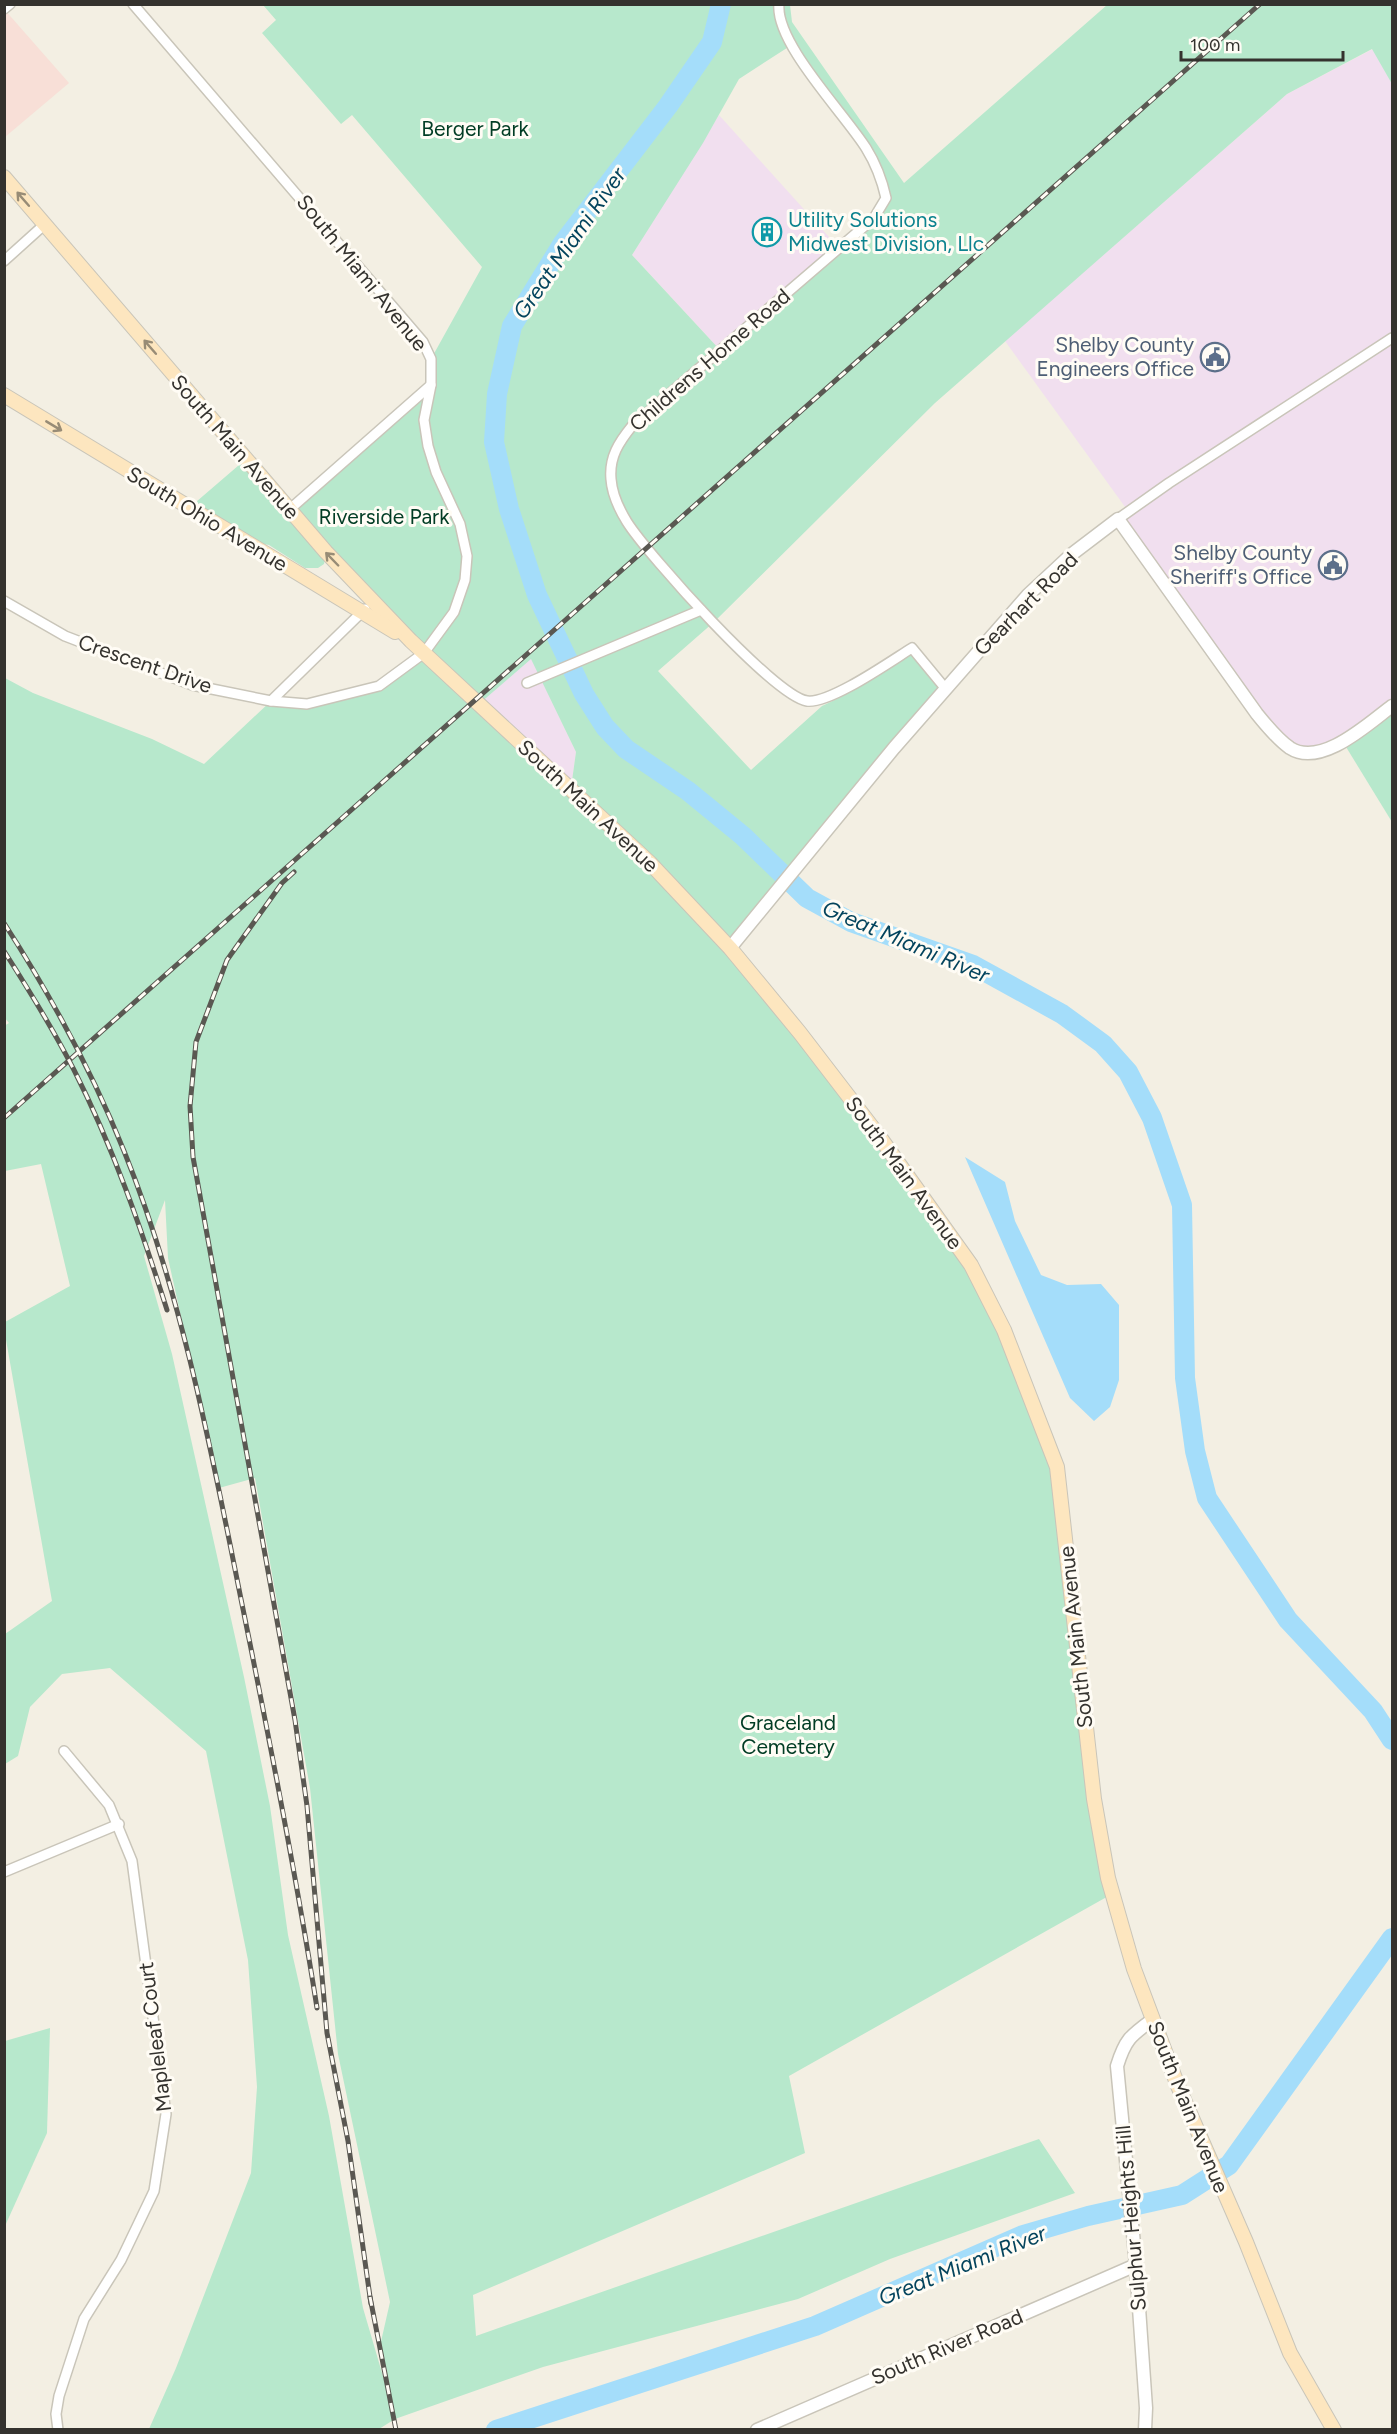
<svg xmlns="http://www.w3.org/2000/svg" width="1397" height="2434" viewBox="0 0 1397 2434" font-family="Figtree,sans-serif">
	<rect width="100%" height="100%" fill="#f3efe3"/>
	<!-- commercial -->
	<g fill="#f1dfef">
		<path d="M1373,49l19,35v622l-72,46 -41,-13 -161,-220 10,-8 -123,-170 282,-247z"/>
		<path d="M719,115l120,133 -119,102 -88,-95z"/>
		<path d="M531,658l45,94 -5,36 -92,-85z"/>
	</g>
	<!-- education -->
	<path fill="#f8dfd7" d="M4,9l65,74 -64,54z"/>
	<!-- green -->
	<g fill="#b7e8cc" fill-rule="evenodd">
		<path d="M263,5h527l2,17 112,161 203,-178h285v79l-20,-35 -85,45 -352,309 -221,219 -56,49 93,99 71,-64 19,-9 63,-40 10,-3 31,34 -215,261 241,316 86,202 55,427 -323,182 16,77 -332,142 3,41 563,-197 36,54 -185,66 -92,40 -255,68 -148,52 -16,10h-230l27,-61 75,-195 6,-86 -9,-127 -42,-209 -96,-83 -48,6 -32,33 -12,49 -13,8v-130l47,-33 -47,-267v-12l65,-36 -29,-122 -36,7 -1,-145 5,-3 -5,-6 1,-339 28,15 119,46 52,25 67,-63 36,3 72,-18 45,-33 -98,-100 -2,11 -6,4h-13l-36,-23 -26,-5 -54,-32 57,-49 42,51 143,-125v-26l51,-92 -130,-152 -11,9 -79,-91 14,-13zM790,46l92,132 4,20 -12,20 -154,132 -88,-95 71,-112 36,-64zM531,659l45,93 -5,36 -92,-84zM165,1200l3,58 51,230 36,-10 55,310 28,266 52,248 -10,44 12,61 -29,-99 -34,-192 -41,-181 -18,-129 -26,-129 -72,-323 -28,-98z"/>
		<path d="M1392,706v116l-49,-80z"/>
		<path d="M50,2028l-3,105 -42,93v-185z"/>
	</g>
	<!-- water -->
	<path fill="#a4ddfa" d="M965,1157l40,25 10,39 26,54 26,10 34,-1 18,21v75l-9,27 -16,14 -24,-23z"/>
	<g fill="none" stroke-linecap="round" stroke-linejoin="round">
		<!-- river -->
		<g stroke="#a4ddfa" stroke-width="20">
			<path d="M721,4l-9,38 -44,64 -105,137 -51,83 -15,68 -3,48 15,67 28,86 47,99 21,33 21,22 62,42 55,45 64,62 44,24 122,43 89,49 41,30 25,28 24,46 30,87 3,173 10,73 12,47 81,122 85,91 19,29"/>
			<path d="M496,2430l319,-104 208,-91 65,-19 94,-21 47,-30 163,-227"/>
		</g>
		<!-- minor casing -->
		<g stroke="#c9c5b9" stroke-width="12">
			<g id="minor">
				<path d="M779,4c-4,39 65,109 87,144 10,16 16,32 20,50l-12,20 -242,208c-13,16 -23,31 -21,53 1,15 8,30 16,43 21,33 147,174 180,179 23,3 84,-40 105,-53l33,40"/>
				<path d="M4,9l6,-5"/>
				<path d="M4,261l41,-37"/>
				<path d="M289,510l142,-125"/>
				<path d="M1118,519l51,-36 223,-145"/>
				<path d="M4,601l61,35 127,49 79,16 36,3 72,-18 45,-33 30,-41 11,-32 2,-24 -7,-32 -24,-52 -8,-26 -4,-26 7,-35v-26l-8,-17 -290,-338"/>
				<path d="M527,683l174,-73"/>
				<path d="M271,701l94,-92"/>
				<path d="M4,1872l115,-48"/>
				<path d="M58,2430l-2,-16 3,-18 25,-77 37,-59 33,-69 12,-77 -34,-253 -23,-56 -45,-54"/>
			</g>
		</g>
		<!-- tertiary casing -->
		<g stroke="#c9c5b9" stroke-width="15">
			<g id="tertiary">
				<path d="M730,948l164,-200 134,-153 44,-41 46,-35 139,195c10,12 20,25 33,34 31,20 78,-24 102,-42"/>
				<path d="M757,2430l379,-165"/>
				<path d="M1145,2430l1,-22 -10,-143 -19,-199c8,-26 13,-30 35,-46"/>
			</g>
		</g>
		<!-- secondary casing -->
		<g stroke="#c9c5b9" stroke-width="16">
			<g id="secondary">
				<path d="M4,177l322,375 85,89 239,222 80,85 70,85 79,103 92,129 33,65 53,137 37,332 14,79 26,91 44,117 68,156 44,111 44,77"/>
				<path d="M4,395l391,237"/>
			</g>
		</g>
		<!-- minor -->
		<use href="#minor" stroke="#fff" stroke-width="9"/>
		<!-- tertiary -->
		<use href="#tertiary" stroke="#fff" stroke-width="12"/>
		<!-- secondary -->
		<use href="#secondary" stroke="#fde6bf" stroke-width="14"/>
		<!-- rail casing -->
		<g stroke="#5a5852" stroke-width="5">
			<g id="rail">
				<path d="M294,872l-12,11 -55,77 -31,82 -6,64 3,51 102,563 12,86 20,227 21,108 23,163"/>
				<path d="M4,923c47,73 88,148 120,228 59,146 88,304 119,458 27,133 53,265 74,399"/>
				<path d="M4,951c25,39 49,78 70,119 39,77 67,158 93,240"/>
				<path d="M4,1118l1256,-1114"/>
				<path d="M370,2297l26,133"/>
			</g>
		</g>
		<!-- rail -->
		<use href="#rail" stroke="#fffcf5" stroke-width="3" stroke-dasharray="9" stroke-linecap="butt"/>
	</g>
	<!-- one-way arrows -->
	<defs><path id="oneway-shaft" d="M-6 0H5M1.5-3L5.5 0L1.5 3" fill="none" stroke-width="1.6" stroke-linecap="round" stroke-linejoin="round" transform="scale(1.5)"/></defs>
	<g stroke="#988c76">
		<use href="#oneway-shaft" transform="translate(23 199) rotate(-131)"/>
		<use href="#oneway-shaft" transform="translate(150 347) rotate(-131)"/>
		<use href="#oneway-shaft" transform="translate(54 426) rotate(31)"/>
		<use href="#oneway-shaft" transform="translate(332 559) rotate(-134)"/>
	</g>
	<!-- icons -->
	<defs>
		<g id="building-ring" transform="scale(1.5)"><circle r="9.5" fill="#fffcf5" stroke="#0f9aa8" stroke-width="1.5"/><path d="M-4-6H4V6H1V3H-1V6H-4ZM-2.5-4.3h1.7v1.8h-1.7ZM.8-4.3h1.7v1.8H.8ZM-2.5-1h1.7V.8h-1.7ZM.8-1h1.7V.8H.8Z" fill="#0f9aa8"/></g>
		<g id="civic-ring" transform="scale(1.5)"><circle r="9.5" fill="#fffcf5" stroke="#5c6f8a" stroke-width="1.5"/><path d="M-.6-6.5H3V-4.5H.6V-3L4-1V1h2V6H-6V1h2V-1L-.6-3ZM-1.2 2.5V6h2.4V2.5Z" fill="#5c6f8a"/></g>
	</defs>
	<g fill-rule="evenodd">
		<use href="#building-ring" x="767" y="232"/>
		<use href="#civic-ring" x="1215" y="357"/>
		<use href="#civic-ring" x="1333" y="565"/>
	</g>
	<g text-anchor="middle" stroke-width="6" stroke-linejoin="round" paint-order="stroke">
		<!-- park labels -->
		<g font-size="21" fill="#013c24" stroke="#fffcf5">
			<text x="475" y="136">Berger Park</text>
			<text x="384" y="524">Riverside Park</text>
			<text x="788" y="1730">Graceland<tspan x="788" dy="24">Cemetery</tspan></text>
		</g>
		<!-- culture labels -->
		<g font-size="21" fill="#0d838f" stroke="#fffcf5" text-anchor="start">
			<text x="788" y="227">Utility Solutions<tspan x="788" dy="24">Midwest Division, Llc</tspan></text>
		</g>
		<!-- street labels -->
		<g font-size="21" fill="#34322e" stroke="#fffcf5">
			<text transform="translate(362 273) rotate(51)" y="7">South Miami Avenue</text>
			<text transform="translate(710 360) rotate(-41)" y="7">Childrens Home Road</text>
			<text transform="translate(235 447) rotate(49)" y="7">South Main Avenue</text>
			<text transform="translate(207 519) rotate(31)" y="7">South Ohio Avenue</text>
			<text transform="translate(1026 604) rotate(-45)" y="7">Gearhart Road</text>
			<text transform="translate(145 664) rotate(19)" y="7">Crescent Drive</text>
			<text transform="translate(588 806) rotate(43)" y="7">South Main Avenue</text>
			<text transform="translate(904 1173) rotate(54)" y="7">South Main Avenue</text>
			<text transform="translate(1076 1637) rotate(-96)" y="7">South Main Avenue</text>
			<text transform="translate(155 2037) rotate(-97)" y="7">Mapleleaf Court</text>
			<text transform="translate(1188 2107) rotate(68)" y="7">South Main Avenue</text>
			<text transform="translate(1131 2218) rotate(-95)" y="7">Sulphur Heights Hill</text>
			<text transform="translate(947 2347) rotate(-23)" y="7">South River Road</text>
		</g>
		<!-- service labels -->
		<g font-size="21" fill="#4e5e75" stroke="#fffcf5" text-anchor="end">
			<text x="1194" y="352">Shelby County<tspan x="1194" dy="24">Engineers Office</tspan></text>
			<text x="1312" y="560">Shelby County<tspan x="1312" dy="24">Sheriff's Office</tspan></text>
		</g>
		<!-- water labels -->
		<g font-size="22" font-style="italic" fill="#04445d" stroke="#fffcf5">
			<text transform="translate(569 243) rotate(-55)" y="8">Great Miami River</text>
			<text transform="translate(906 941) rotate(23)" y="8">Great Miami River</text>
			<text transform="translate(962 2265) rotate(-22)" y="8">Great Miami River</text>
		</g>
	</g>
	<!-- border -->
	<rect width="1397" height="2434" fill="none" stroke="#34322e" stroke-width="12"/>
	<!-- scale -->
	<path d="M1181 51v9h162v-9" fill="none" stroke="#34322e" stroke-width="3"/>
	<text x="1190" y="51" font-size="18" fill="#34322e" stroke="#fffcf5" stroke-width="4.5" paint-order="stroke">100 m</text>
</svg>
